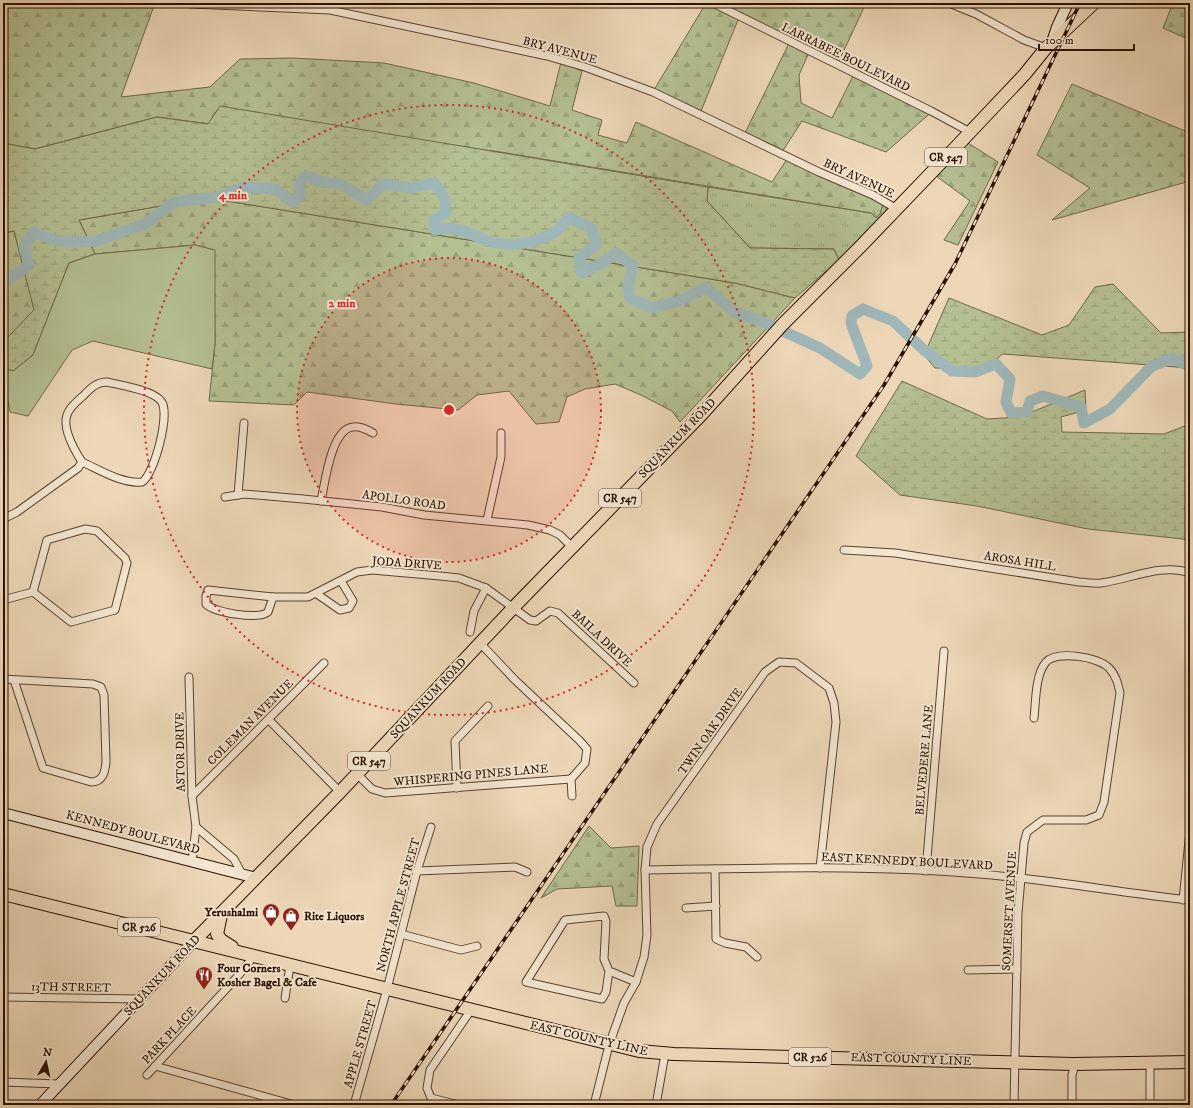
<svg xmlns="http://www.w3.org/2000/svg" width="1193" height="1108" viewBox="0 0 1193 1108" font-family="'IM FELL DW Pica',serif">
	<defs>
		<pattern id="grass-tufts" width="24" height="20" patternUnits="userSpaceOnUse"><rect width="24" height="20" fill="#b4bf92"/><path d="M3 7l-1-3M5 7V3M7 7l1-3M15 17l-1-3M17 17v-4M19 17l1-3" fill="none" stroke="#9ba37c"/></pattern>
		<pattern id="forest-firs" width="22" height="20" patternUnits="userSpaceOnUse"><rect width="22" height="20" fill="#b4bf92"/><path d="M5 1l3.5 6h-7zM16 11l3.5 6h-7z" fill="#9ba37c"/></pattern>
		<pattern id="wetland-marsh" width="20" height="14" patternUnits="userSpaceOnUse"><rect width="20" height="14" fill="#b4bf92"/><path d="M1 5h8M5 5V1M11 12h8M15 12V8" fill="none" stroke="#9ba37c"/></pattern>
	</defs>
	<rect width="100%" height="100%" fill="#edd7b7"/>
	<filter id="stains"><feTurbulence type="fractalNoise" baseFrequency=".005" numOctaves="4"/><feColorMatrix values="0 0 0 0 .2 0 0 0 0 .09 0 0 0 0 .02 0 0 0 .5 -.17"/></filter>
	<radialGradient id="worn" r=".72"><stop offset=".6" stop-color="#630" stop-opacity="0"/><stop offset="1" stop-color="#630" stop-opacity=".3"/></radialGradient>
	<!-- grass -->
	<path fill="url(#grass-tufts)" stroke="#6f6849" d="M708,187l163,26 5,5 4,-4 3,-9 3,2v6l-47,47 -5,-11 -84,-1 -43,-47z"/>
	<!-- forest -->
	<g fill="url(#forest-firs)" stroke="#6f6849">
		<path d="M3,3h152l-34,94 89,-10 30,-28 53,-1 91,5 90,20 76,23 11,-44 21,9 -10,39 30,10 -4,15 29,8 9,-21 136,60 15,-23 84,38 12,8 -3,9 -4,4 -5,-5 -377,-62 -285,-27 -52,-7 -122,32 -32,-6z"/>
		<path d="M706,3h160l-27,58 -28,-13 -12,27 2,28 31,15 23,-46 80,37 -49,43 -84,-31 -20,31 -38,-17 47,-96 -51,-24 -39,96 -47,-21z"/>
		<path d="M1173,3h17v37l-27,-12z"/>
		<path d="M1072,84l118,49v48l-138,39 38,-32 -53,-33z"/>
		<path d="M968,143l30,19 -40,83 -14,-5 26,-39 -34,-25z"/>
		<path d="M208,198l527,85 60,15 -115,124 -8,-11 -31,-16 -26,-11 -30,5 -18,8 -8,25 -23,2 -27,-33 -32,4 -19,15 -62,-6 -89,-12 -13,13 -85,-4 6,-57 -1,-94 -19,-5 -100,9 -16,-34z"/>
		<path d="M14,231l21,79 -32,32v-109z"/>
		<path d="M589,826l22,22 28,-2 -2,60h-21l-4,-20 -55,3 -16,9z"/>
	</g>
	<!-- wetland -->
	<g fill="url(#wetland-marsh)" stroke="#6f6849">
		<path d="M220,106l488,81 -1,14 43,47 84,1 5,11 -44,38 -60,-15 -527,-85 -129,22 16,34 -26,9 -36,92 -20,16 -10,-3v-26l31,-32 -20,-79 -11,2v-90l32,6 122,-32 51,7z"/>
		<path d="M1113,284l48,49 29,-1v36l-188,-14 -14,15 -53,-1 -11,-13 25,-57 93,37 27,-10 26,-38z"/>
		<path d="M902,381l85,38 33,-2 65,-27 1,20 -25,7 1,15 102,2 26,-10v118l-7,-3 -95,-10 -111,-23 -77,-11 -44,-39z"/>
	</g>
	<!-- park -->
	<path fill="#b4bf92" stroke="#6f6849" d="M195,245l20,5v94l-3,25 -119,-28 -21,9 -44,66 -18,-4 -4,-21h-3v-23l10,3 20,-16 36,-92 26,-9z"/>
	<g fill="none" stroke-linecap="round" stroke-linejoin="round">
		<!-- river -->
		<path stroke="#9eb7b9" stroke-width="11" d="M3,283l26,-18 -5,-18 10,-15 20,8 18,2 25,-1 48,-17 30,-22 44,-5 24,-10 33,2 17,13 8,-8 -2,-10 7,-8 13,5 22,3 26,16 16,-16 29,4 22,-5 11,15 1,14 -12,8 1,10c20,-4 27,0 45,8 24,10 50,8 74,-5 5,-3 10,-11 15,-16l22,11 6,16 -18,14 2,15 21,-10 14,-10 17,13 -5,20 2,12 22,10 28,-7 26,-14 28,25 27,9 59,27 40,26 7,-8 -16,-43 1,-7 11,-7 30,12 31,29 28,21 24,1 20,-8 14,15 -4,23 5,11 16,-1 3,-11 13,-5 38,11 3,16 26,-14 42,-43 21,-8 11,6 6,-7"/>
		<!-- street casing -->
		<g stroke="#5b422e" stroke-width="9">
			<g id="street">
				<path d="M713,3l218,108 39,21"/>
				<path d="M949,3l27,11 48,26 22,8"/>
				<path d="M191,4l139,6 217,46 38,11 68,25 166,80 54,23 24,14"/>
				<path d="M107,382c13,3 46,8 54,19 10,12 -7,74 -19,81 -20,2 -42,-12 -60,-20 -7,-11 -20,-33 -15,-47 2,-7 10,-14 16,-19 7,-7 13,-14 24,-14z"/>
				<path d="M238,495l6,-72"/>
				<path d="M225,497l19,-3 59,5 79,8 42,8 104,10 22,5 10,5 12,12"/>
				<path d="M321,501c4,-18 10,-72 32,-74 7,-1 13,2 20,6"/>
				<path d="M3,519l14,-7 61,-44 4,-6"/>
				<path d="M487,520l14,-63v-24"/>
				<path d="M85,529l12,2 28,27 2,5 -12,47 -44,12 -38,-30 14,-52z"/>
				<path d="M844,550l51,3 184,29c7,0 15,2 22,1 30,-4 60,-20 89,-10"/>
				<path d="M208,590l65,7 -5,15c-9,8 -53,1 -62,-8v-8z"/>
				<path d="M317,594l23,16 9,-2 4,-7 -12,-20"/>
				<path d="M273,597h35l49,-25 15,-2 68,6 19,2 27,10 44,32 6,1 14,-10 8,2 76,70"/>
				<path d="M3,600l30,-8"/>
				<path d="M470,632l4,-21 12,-23"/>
				<path d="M480,643l35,37 64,60 8,9 -2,14 -14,16 1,17"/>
				<path d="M189,677l3,119 4,31 -4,35"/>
				<path d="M3,679l90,5 8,3 3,8 2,67c-1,10 -3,20 -15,20l-48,-14 -29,-88"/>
				<path d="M269,720l71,72"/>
				<path d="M357,774l15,15 13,4 186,-14"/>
				<path d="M457,788l-2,-47 33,-35"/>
				<path d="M192,796l132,-133"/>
				<path d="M196,827l38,32 8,15"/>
				<path d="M715,869l1,70 9,4 21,4 11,10"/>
				<path d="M645,870c121,-2 244,-6 365,7 60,6 120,17 180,23"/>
				<path d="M417,871l98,-4 12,5"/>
				<path d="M926,871l18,-220"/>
				<path d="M1183,900l7,-69"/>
				<path d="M686,908l30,-2"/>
				<path d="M401,934l60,16 16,-4"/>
				<path d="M968,970l49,-1"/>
				<path d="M609,971l-3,21 -4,7 -76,-17 39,-62 39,-4 2,5 -2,38 5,12 27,11"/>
				<path d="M3,997l137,2"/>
				<path d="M285,998l5,-32"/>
				<path d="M1150,1063v42"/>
				<path d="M155,1066l140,39"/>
				<path d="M147,1075l91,-99 16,-20"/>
				<path d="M3,1082l56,2"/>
				<path d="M354,1105l33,-116 30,-118 14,-44"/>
				<path d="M459,1105l-28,-7 -4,-10 3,-18 41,-60"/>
				<path d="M594,1105l15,-60 15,-42 12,-21 8,-25 3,-22 -2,-65 2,-23 10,-23 108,-152 14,-10 17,1 33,25 5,15 2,19 -16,146"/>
				<path d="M656,1105l9,-51"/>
				<path d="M1014,1105l4,-192 6,-70 3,-11 16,-12h43l13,-5 5,-13 16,-109c-2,-9 -4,-18 -11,-25 -10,-11 -52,-18 -63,-6 -11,13 -10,39 -12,56"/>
				<path d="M1072,1105v-30l3,-11"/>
			</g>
		</g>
		<!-- secondary casing -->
		<g stroke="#2a1000" stroke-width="12">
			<g id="secondary">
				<path d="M1052,42l5,-15 11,-24"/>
				<path d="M3,813l253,65"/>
				<path d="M40,1105l154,-164"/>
			</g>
		</g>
		<!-- primary casing -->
		<g stroke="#2a1000" stroke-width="14">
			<g id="primary">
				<path d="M3,894l636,157 35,3 399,10 117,-2"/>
				<path d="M221,915l-4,19 4,6 11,7"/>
				<path d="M194,941l146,-149 173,-184 189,-194 80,-89 79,-79 95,-99 69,-73 21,-26 48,-45"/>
			</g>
		</g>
		<!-- street -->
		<use href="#street" stroke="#f3e5d0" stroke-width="7"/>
		<!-- secondary -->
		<use href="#secondary" stroke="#f3e5d0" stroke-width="10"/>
		<!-- primary -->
		<use href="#primary" stroke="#edd7b7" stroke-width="12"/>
		<!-- rail casing -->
		<g stroke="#2a1000" stroke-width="3.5">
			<path id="rail" d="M391,1105l493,-720 71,-121 125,-261"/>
		</g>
		<!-- rail -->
		<use href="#rail" stroke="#f3e5d0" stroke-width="2" stroke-dasharray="6" stroke-linecap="butt"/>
	</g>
	<!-- distance rings -->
	<circle cx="449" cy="410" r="152" fill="#d62828" fill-opacity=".12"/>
	<g fill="none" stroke="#d62828" stroke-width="2" stroke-dasharray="2 4">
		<circle cx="449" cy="410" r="152"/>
		<circle cx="449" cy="410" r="305"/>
	</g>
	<!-- icons -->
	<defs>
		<g id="shop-pin" transform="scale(0.9)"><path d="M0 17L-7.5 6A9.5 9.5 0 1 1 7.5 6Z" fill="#8f2418" stroke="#f3e5d0"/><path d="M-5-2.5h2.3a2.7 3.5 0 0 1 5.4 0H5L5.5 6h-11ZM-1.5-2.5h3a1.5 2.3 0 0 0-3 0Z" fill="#fff"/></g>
		<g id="restaurant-pin" transform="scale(0.9)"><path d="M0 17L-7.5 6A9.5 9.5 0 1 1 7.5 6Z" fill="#8f2418" stroke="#f3e5d0"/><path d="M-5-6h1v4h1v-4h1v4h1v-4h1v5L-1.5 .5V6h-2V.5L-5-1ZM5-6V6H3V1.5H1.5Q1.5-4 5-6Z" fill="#fff"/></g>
	</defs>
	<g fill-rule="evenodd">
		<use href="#shop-pin" x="271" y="912"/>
		<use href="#shop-pin" x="291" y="916"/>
		<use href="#restaurant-pin" x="204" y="975"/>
	</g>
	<g text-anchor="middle" stroke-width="4" stroke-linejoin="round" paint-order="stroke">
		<!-- shield labels -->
		<g fill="#f3e5d0" stroke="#66503e" stroke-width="1">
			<rect x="925" y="148" width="42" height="18" rx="3"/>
			<rect x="599" y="489" width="42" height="18" rx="3"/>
			<rect x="348" y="752" width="42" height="18" rx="3"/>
			<rect x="118" y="918" width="42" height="18" rx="3"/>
			<rect x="789" y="1048" width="42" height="18" rx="3"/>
		</g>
		<g font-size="11" font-weight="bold" fill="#2a1000">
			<text x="946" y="161">CR 547</text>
			<text x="620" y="502">CR 547</text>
			<text x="369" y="765">CR 547</text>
			<text x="139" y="931">CR 526</text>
			<text x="810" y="1061">CR 526</text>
		</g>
		<!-- street labels -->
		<g font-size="12" fill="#2a1000" stroke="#f3e5d0">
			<text transform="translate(560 50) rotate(15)" y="4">BRY AVENUE</text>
			<text transform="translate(846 57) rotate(26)" y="4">LARRABEE BOULEVARD</text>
			<text transform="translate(859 178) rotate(25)" y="4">BRY AVENUE</text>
			<text transform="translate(677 438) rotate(-46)" y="4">SQUANKUM ROAD</text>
			<text transform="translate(404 500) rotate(8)" y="4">APOLLO ROAD</text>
			<text transform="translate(1020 561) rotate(9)" y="4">AROSA HILL</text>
			<text transform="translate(407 563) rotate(4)" y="4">JODA DRIVE</text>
			<text transform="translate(602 638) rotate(43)" y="4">BAILA DRIVE</text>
			<text transform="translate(428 698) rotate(-47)" y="4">SQUANKUM ROAD</text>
			<text transform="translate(250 722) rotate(-45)" y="4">COLEMAN AVENUE</text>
			<text transform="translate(710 731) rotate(-55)" y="4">TWIN OAK DRIVE</text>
			<text transform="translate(180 752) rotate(-91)" y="4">ASTOR DRIVE</text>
			<text transform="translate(924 760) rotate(-85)" y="4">BELVEDERE LANE</text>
			<text transform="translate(471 775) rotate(-5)" y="4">WHISPERING PINES LANE</text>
			<text transform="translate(133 832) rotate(15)" y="4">KENNEDY BOULEVARD</text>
			<text transform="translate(907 861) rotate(3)" y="4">EAST KENNEDY BOULEVARD</text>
			<text transform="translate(398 905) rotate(-75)" y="4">NORTH APPLE STREET</text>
			<text transform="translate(1009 911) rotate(-87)" y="4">SOMERSET AVENUE</text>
			<text transform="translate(162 975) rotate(-47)" y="4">SQUANKUM ROAD</text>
			<text transform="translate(71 987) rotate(1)" y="4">13TH STREET</text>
			<text transform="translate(169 1035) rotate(-47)" y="4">PARK PLACE</text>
			<text transform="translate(589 1038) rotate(13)" y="4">EAST COUNTY LINE</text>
			<text transform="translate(360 1044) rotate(-74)" y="4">APPLE STREET</text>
			<text transform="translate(911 1059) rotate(2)" y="4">EAST COUNTY LINE</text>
		</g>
		<!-- poi labels -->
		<g font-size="12" font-weight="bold" fill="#2a1000" stroke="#f3e5d0" text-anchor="start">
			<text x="258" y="916" text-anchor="end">Yerushalmi</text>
			<text x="304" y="920">Rite Liquors</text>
			<text x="217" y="972">Four Corners<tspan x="217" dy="14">Kosher Bagel &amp; Cafe</tspan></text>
		</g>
	</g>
	<circle cx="449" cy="410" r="6" fill="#d62828" stroke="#f3e5d0" stroke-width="2"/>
	<g font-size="12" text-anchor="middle" font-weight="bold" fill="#d62828" stroke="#f3e5d0" stroke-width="4" stroke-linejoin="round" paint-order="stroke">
		<text x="233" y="199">4 min</text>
		<text x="342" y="307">2 min</text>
	</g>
	<!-- margin -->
	<rect width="1193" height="1108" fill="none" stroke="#edd7b7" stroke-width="16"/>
	<rect x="4" y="4" width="1185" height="1100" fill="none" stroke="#2a1000" stroke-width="2"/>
	<rect x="8" y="8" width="1177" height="1092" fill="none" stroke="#2a1000"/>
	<!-- north arrow -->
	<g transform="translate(46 1062) rotate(9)" stroke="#f3e5d0" stroke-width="3" paint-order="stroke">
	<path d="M0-3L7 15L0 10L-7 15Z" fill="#2a1000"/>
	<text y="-6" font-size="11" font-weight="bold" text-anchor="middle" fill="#2a1000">N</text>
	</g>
	<!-- scale -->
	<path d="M1039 44v6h95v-6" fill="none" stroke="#2a1000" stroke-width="2"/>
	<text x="1045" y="44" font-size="12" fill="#2a1000" stroke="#f3e5d0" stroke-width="3" paint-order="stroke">100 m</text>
	<rect width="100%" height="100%" filter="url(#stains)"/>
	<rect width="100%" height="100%" fill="url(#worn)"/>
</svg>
